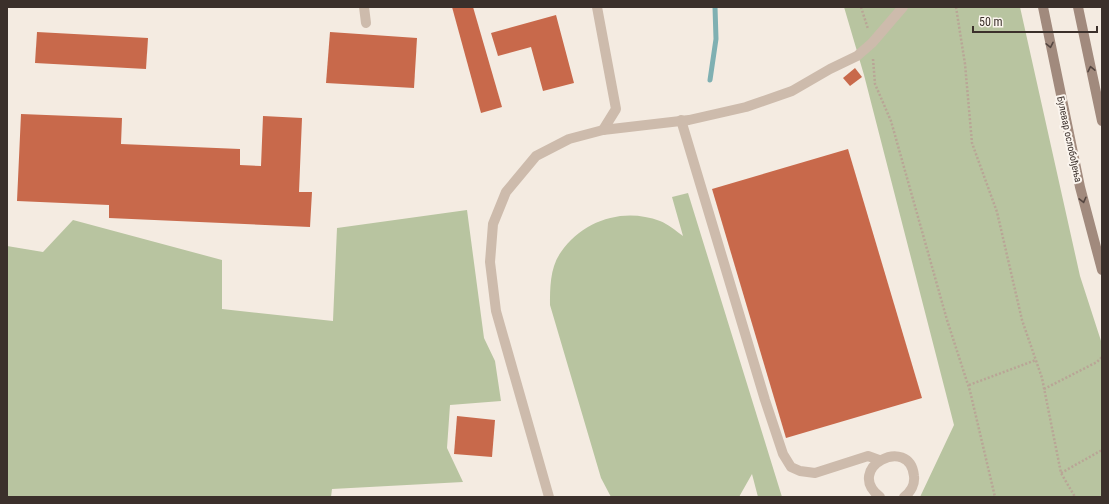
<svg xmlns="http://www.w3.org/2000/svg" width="1109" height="504" viewBox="0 0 1109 504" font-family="'Roboto Condensed',sans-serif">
	<rect width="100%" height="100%" fill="#f4ebe1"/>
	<!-- green -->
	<g fill="#b8c4a0">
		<path d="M844,7h176l60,269 22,68v153h-182l34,-72 -90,-350z"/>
		<path d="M688,193l94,304h-24l-6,-23 -13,23h-128l-10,-19 -51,-173c0,-17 0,-38 11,-53 22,-32 63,-45 99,-31 8,3 16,10 23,15l-11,-39z"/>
		<path d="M467,210l17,128 11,23 6,40 -51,4 -3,43 16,34 -131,7 -1,8h-324v-251l36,6 30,-32 149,40v49l111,12 4,-93z"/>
	</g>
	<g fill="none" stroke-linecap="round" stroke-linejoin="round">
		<!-- stream -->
		<path stroke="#7fb0b2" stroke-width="5" d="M710,80l6,-41 -1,-32"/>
	</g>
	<!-- building -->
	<g fill="#c8694b">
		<path d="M452,7h21l29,100 -21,6z"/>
		<path d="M556,15l18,68 -31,8 -12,-44 -33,9 -7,-23z"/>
		<path d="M37,32l111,6 -2,31 -111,-6z"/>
		<path d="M330,32l87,6 -3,50 -88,-5z"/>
		<path d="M855,68l7,9 -12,9 -7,-8z"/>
		<path d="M21,114l101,4 -1,26 119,5v16l21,1 2,-50 39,2 -3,74h13l-2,35 -201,-9v-13l-92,-4z"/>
		<path d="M848,149l74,249 -136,40 -74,-249z"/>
		<path d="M457,416l38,4 -3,37 -38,-3z"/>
	</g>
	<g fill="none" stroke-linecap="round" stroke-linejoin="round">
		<!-- path -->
		<g stroke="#b9a596" stroke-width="2.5" stroke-dasharray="2 2" stroke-linecap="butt">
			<path d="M861,7l7,22"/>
			<path d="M956,7l9,57 7,79 25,69 25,108 20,58 19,95 14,24"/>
			<path d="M873,59l2,25 16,37 56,199 23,71 25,106"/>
			<path d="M969,385l67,-25"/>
			<path d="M1044,389l53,-27 5,-5"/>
			<path d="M1061,473l41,-23"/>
		</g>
		<!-- service -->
		<g stroke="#cdbbac" stroke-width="10">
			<path d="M364,7l2,16"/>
			<path d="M597,7l19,102 -13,21"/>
			<path d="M681,120l84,280 18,54 8,13 9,4 15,2 53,-17 11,4"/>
			<path d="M549,497l-53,-186 -6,-49 3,-38 13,-32 30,-36 33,-17 34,-9 86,-10 57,-13 46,-16 38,-22 27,-13 15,-13 31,-36"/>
			<path d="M880,497c-37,-29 30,-63 34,-21 1,8 -3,16 -10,21"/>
		</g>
		<!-- secondary -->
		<g stroke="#a18a7d" stroke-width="10">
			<path d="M1043,7l37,180 22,83"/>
			<path d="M1078,7l24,114"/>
		</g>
	</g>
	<!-- one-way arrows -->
	<defs><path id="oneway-chevron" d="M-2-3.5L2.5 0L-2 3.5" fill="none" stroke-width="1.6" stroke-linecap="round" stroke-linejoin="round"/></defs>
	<g stroke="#544640">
		<use href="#oneway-chevron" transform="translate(1050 45) rotate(78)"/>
		<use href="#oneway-chevron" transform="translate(1091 69) rotate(-102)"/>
		<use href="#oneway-chevron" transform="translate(1083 200) rotate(76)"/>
	</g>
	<g text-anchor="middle" stroke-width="4" stroke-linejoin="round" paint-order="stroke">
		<!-- street labels -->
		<g font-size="10" fill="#3b302b" stroke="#fbf5ee">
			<text transform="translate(1070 139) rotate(78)" y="4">Булевар ослобођења</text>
		</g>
	</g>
	<!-- border -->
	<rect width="1109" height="504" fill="none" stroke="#3b302b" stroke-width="16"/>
	<!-- scale -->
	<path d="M973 26v6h124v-6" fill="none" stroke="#3b302b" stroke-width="2"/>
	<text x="979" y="26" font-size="12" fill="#3b302b" stroke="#fbf5ee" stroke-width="3" paint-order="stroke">50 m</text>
</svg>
